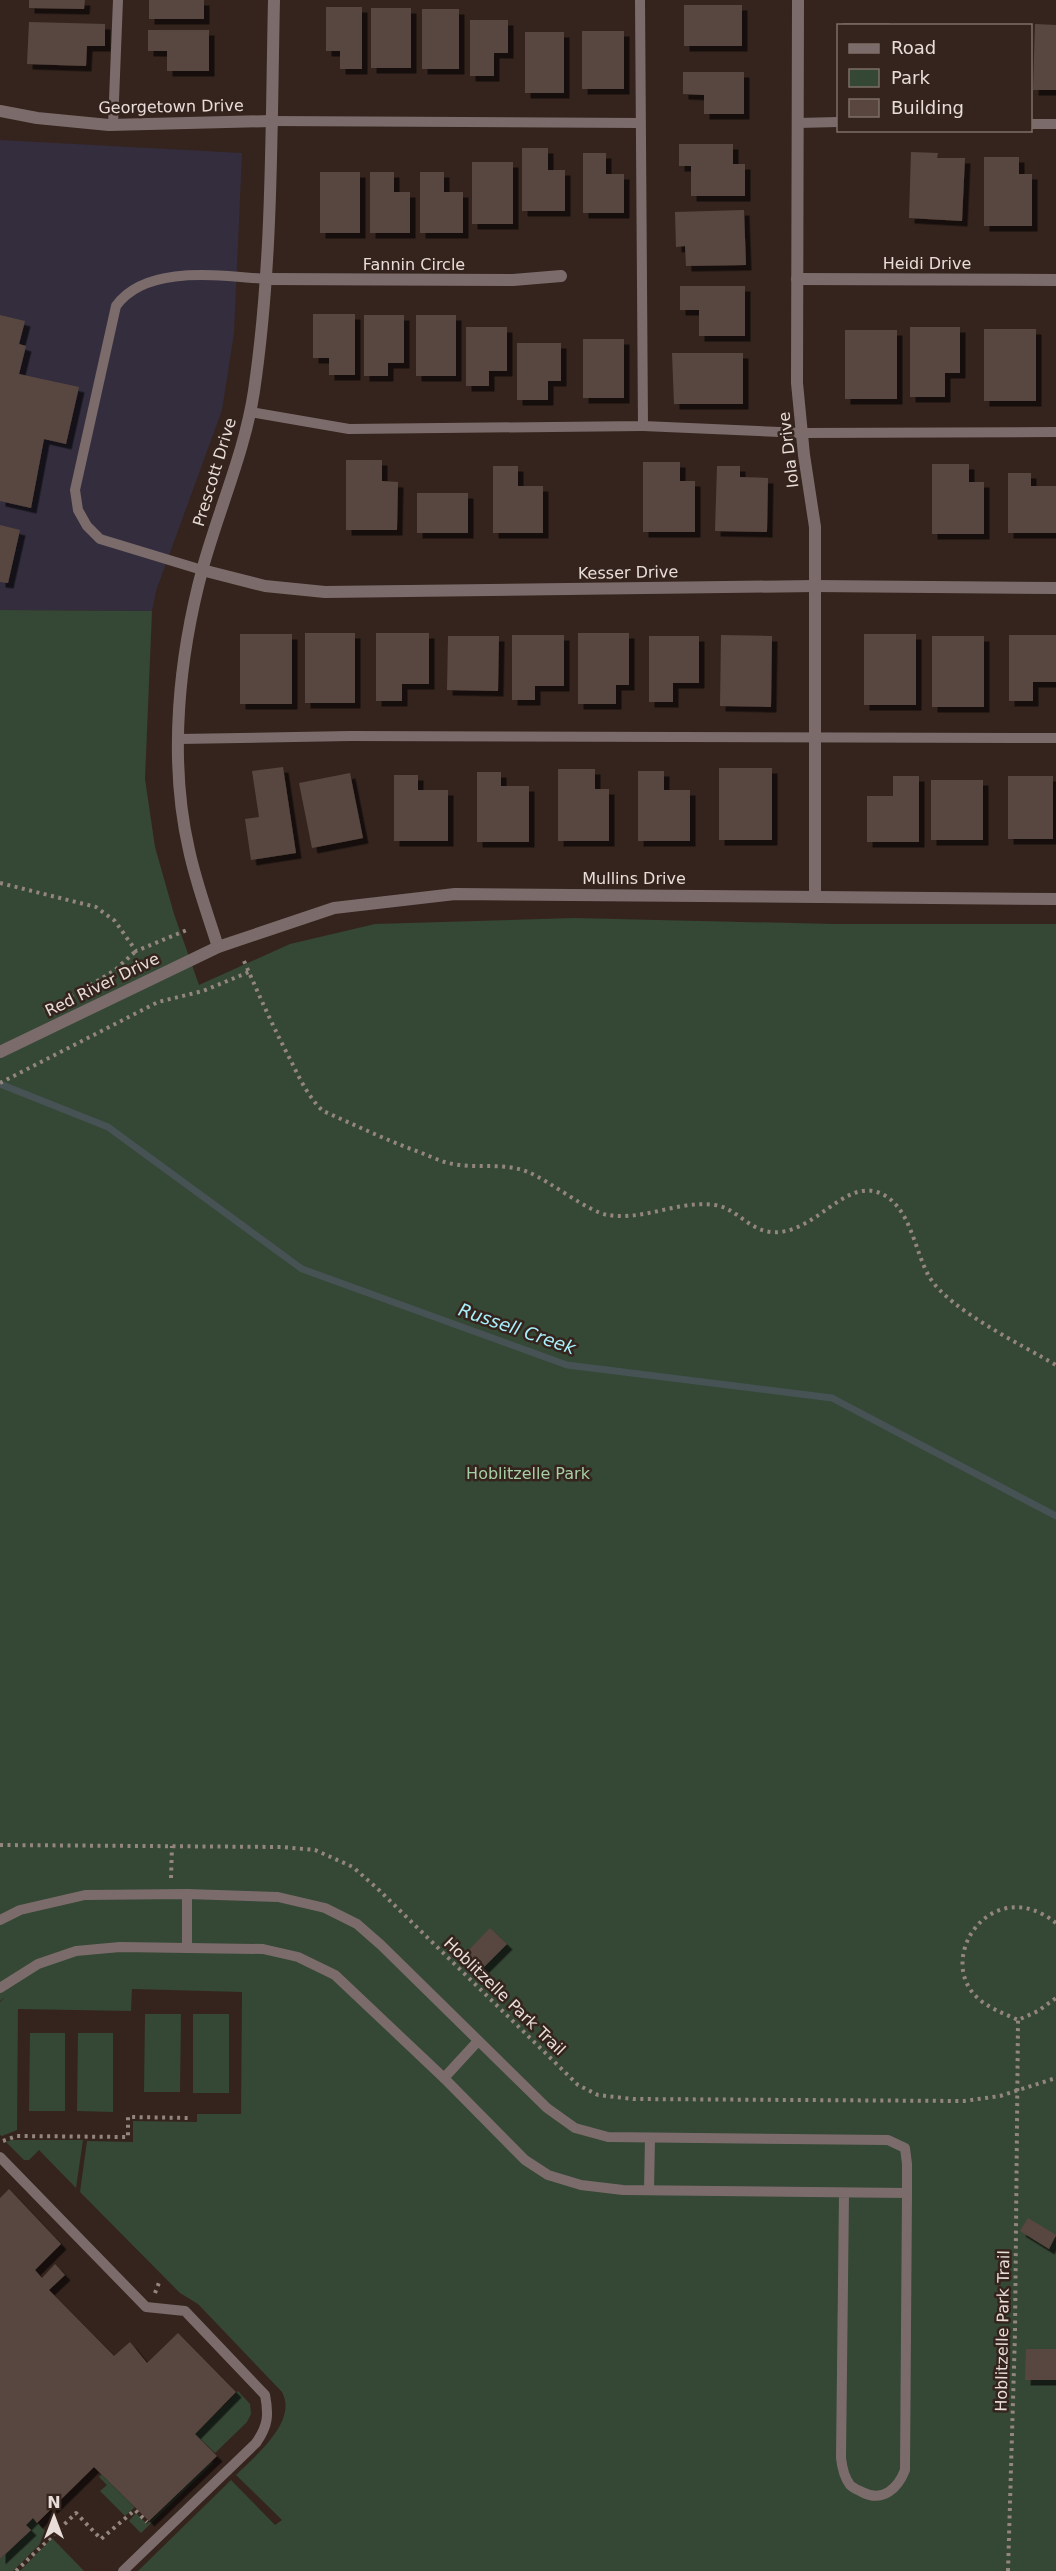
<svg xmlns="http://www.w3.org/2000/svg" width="1056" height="2571" viewBox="0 0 1056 2571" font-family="'DejaVu Sans',sans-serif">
	<defs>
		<filter id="shadow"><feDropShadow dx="5.5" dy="5.5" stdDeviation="0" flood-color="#0009"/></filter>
	</defs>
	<rect width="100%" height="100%" fill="#35241d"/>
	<!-- education -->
	<path fill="#332d3d" d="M0,140l242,13 -8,180 -12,77 -66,181 -4,20 -152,-1z"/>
	<!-- green -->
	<g fill="#354735">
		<path d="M0,610l152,1 -7,168 10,68 19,67 25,71 91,-41 85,-20 199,-6 259,6h223v1647h-918l93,-91 44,45 7,-5 -46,-45c19,-19 62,-53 46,-83l-84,-88 -18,-11 -100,-101 7,-51 46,1v-21l64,1v-8h44l1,-122 -110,-3 -1,22 -113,-2 -1,121 -15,6 -2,-1v-133l5,-5 -5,4z"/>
		<path d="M145,2014h36l-1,78h-36z"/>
		<rect x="193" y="2014" width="36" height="79"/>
		<path d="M30,2033h35v78h-36z"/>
		<path d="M78,2033h35v79l-36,-1z"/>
		<path d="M12,2140h71l-7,48 -37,-38 -10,10h-5l-18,-18z"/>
		<path d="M238,2391l12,13 1,10 -4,8 -32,31 -20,-19z"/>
		<path d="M212,2461l1,2 -72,70 -12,-12 7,-8 11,11z"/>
		<path d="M102,2474l33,33 -10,9 -25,-25 7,-6 -8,-8z"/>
		<path d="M33,2518l16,17 -36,36h-13v-12l30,-29 -4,-5z"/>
		<path d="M52,2538l32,33h-64z"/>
	</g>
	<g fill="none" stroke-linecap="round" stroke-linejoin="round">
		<!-- stream -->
		<path stroke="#465254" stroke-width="7" d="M0,1084l108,43 194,142 265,96 265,33 224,118"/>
	</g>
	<!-- building -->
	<g fill="#59473f" filter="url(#shadow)">
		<path d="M29,0h56l-1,9 -55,-1z"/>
		<rect x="149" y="0" width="55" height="19"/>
		<rect x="684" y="5" width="58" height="41"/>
		<path d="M326,7h36v62h-22v-18h-14z"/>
		<rect x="371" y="8" width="40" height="60"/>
		<rect x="422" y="9" width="37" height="60"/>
		<path d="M470,20h38v33h-14v23h-24z"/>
		<path d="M29,22l76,2v22h-18l-1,20 -59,-2z"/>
		<rect x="843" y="23" width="47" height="3"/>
		<path d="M1035,24l21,1v65h-23z"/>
		<path d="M148,30h61v41h-42v-20h-19z"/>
		<rect x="582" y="31" width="42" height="58"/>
		<rect x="525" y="32" width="39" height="61"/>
		<path d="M683,72h61v42h-40v-19l-21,-1z"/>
		<path d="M679,144h54v20h12v32h-54v-30h-12z"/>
		<path d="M522,148h26v22h17v41h-43z"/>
		<path d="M911,152l27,1 -1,5h28l-3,63 -53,-3z"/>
		<path d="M583,153h23v21h18v39h-41z"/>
		<path d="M984,157h35v17h13v52h-48z"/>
		<rect x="472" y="162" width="41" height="62"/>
		<rect x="320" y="172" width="40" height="61"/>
		<path d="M370,172h24v20h16v41h-40z"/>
		<path d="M420,172h24v20h19v41h-43z"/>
		<path d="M744,210l2,55 -60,1 -1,-20 -9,1 -1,-35z"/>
		<path d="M680,286h65v50h-46v-26h-19z"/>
		<path d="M313,314h42v61h-26v-17h-16z"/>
		<path d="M0,315l25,6 -6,23 7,2 -7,28 60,13 -13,57 -22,-5 -13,69 -31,-7z"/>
		<path d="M364,315h40v48h-16v13h-24z"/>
		<rect x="416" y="315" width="40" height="61"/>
		<path d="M466,327h41v44h-18v15h-23z"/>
		<path d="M910,327h50v46h-15v24h-35z"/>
		<rect x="984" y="329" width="52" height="72"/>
		<rect x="845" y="330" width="52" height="69"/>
		<rect x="583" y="339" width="41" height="59"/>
		<path d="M517,343h44v38h-13v19h-31z"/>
		<path d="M672,353h71v51h-69z"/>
		<path d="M346,460h36v21l16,1 -1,48h-51z"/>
		<path d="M643,462h37v19h15v51h-52z"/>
		<path d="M932,464h37v18h15v52h-52z"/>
		<path d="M493,466h25v20h25v47h-50z"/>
		<path d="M717,466h23v11l28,1 -1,54 -52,-1z"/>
		<path d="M1008,473h23v13h25v47h-48z"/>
		<rect x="417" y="493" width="51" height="40"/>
		<path d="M0,525l20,5 -12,53 -8,-1z"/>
		<rect x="305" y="633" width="50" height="70"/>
		<path d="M376,633h53v51h-27v17h-26z"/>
		<path d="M578,633h51v52h-13v19h-38z"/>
		<rect x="240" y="634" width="52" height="70"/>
		<rect x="864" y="634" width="52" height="71"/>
		<path d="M512,635h52v51h-29v14h-23z"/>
		<path d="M721,635l51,1 -1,71 -51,-1z"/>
		<path d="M1009,635h47v47h-23v19h-24z"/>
		<path d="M448,636h51l-1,55 -51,-1z"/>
		<path d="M649,636h50v47h-26v19h-24z"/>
		<rect x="932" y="636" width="52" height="71"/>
		<path d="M283,767l13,86 -45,7 -6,-41 14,-2 -7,-46z"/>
		<rect x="719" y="768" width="53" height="72"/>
		<path d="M558,769h37v20h14v52h-51z"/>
		<path d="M638,771h26v19h26v51h-52z"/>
		<path d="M477,772h24v14h28v56h-52z"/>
		<path d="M350,773l13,65 -51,10 -13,-65z"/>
		<path d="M394,775h24v15h30v51h-54z"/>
		<path d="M893,776h26v66h-52v-46h26z"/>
		<rect x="1008" y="776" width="45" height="63"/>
		<rect x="931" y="780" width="52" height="60"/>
		<path d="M490,1928l17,16 -26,26 -16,-16z"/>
		<path d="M9,2189l52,55 -26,26 7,8 13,-14 10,11 -16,15 65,66 16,-14 17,21 31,-30 58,59 -41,42 22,22 -68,65 -55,-54 -57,56 -4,-5 -7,7 5,5 -31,29v-361z"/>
		<path d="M1028,2218l28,17 -7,14 -29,-18z"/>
		<path d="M1026,2349h30v31h-31z"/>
	</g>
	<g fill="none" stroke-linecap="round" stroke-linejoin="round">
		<!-- path -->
		<g stroke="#93857f" stroke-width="4" stroke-dasharray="3 4.5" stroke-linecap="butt">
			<path d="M0,883l96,24 19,14 21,30 51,-21"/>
			<path d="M244,961c15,34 29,66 46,98 9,18 18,38 33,52 32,14 63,29 96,41 11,4 22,10 34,12 26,5 50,-2 75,8 22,9 62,41 80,43 36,6 70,-15 107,-10 21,3 34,25 56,27 42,4 71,-51 106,-40 34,11 37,60 53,86 20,32 92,67 126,87"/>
			<path d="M44,1010l34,-17 37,-23 21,-19"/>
			<path d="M0,1083l158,-81 45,-11 46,-19"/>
			<path d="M0,1845l282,2 33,3 38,17 27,24 198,194 20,10 35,4 331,2 36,-5 56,-18"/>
			<path d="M171,1878l1,-32"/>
			<path d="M1056,1923c-65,-52 -124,38 -76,77 11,9 25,14 38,20l20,-9 18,-13"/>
			<path d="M3,2141l14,-5 111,1v-20l64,1"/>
			<path d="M155,2293l5,-13"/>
			<path d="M16,2571l60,-58 25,26 34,-29 12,12"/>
			<path d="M1008,2571l7,-238 3,-313"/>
		</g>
		<!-- service -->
		<g stroke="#7b6c6b" stroke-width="10">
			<path d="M271,121l369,2"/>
			<path d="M798,123l40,-1"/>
			<path d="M1030,124h26"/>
			<path d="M113,125l5,-125"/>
			<path d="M250,412l99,17 294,-3 -3,-426"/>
			<path d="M643,426l159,7 254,-1"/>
			<path d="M202,570l-102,-31 -13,-13 -9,-16 -3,-20 41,-184c30,-42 104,-30 150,-27"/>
			<path d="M179,739l171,-3 706,2"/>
			<path d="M0,1920l20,-10 65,-15 102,-1 91,3 47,11 32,16 24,21 166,163 28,20 33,9 280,3 17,8 2,16v29"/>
			<path d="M187,1948v-54"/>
			<path d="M0,1988l38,-24 38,-13 44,-4 143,2 35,8 37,18 109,103 81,82 23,15 33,10 42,5 284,3 -2,277c-7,18 -22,33 -43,22 -4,-2 -9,-4 -12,-7 -6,-8 -8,-18 -9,-27l3,-265"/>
			<path d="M444,2078l34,-37"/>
			<path d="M0,2157l146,150 39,4 80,84c4,20 3,31 -9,48l-133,128"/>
			<path d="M649,2190l1,-52"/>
		</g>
		<!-- minor -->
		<g stroke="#7b6c6b" stroke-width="12">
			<path d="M798,0l-1,383 7,72 11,72v369"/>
			<path d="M266,279l247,1 48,-4"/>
			<path d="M797,279l259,1"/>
			<path d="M202,570l63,16 60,6 490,-6 241,2"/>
		</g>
		<!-- tertiary -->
		<g stroke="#7b6c6b" stroke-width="12">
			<path d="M0,111l37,7 72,7 162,-4"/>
			<path d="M218,947c-10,-32 -22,-64 -29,-97 -21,-91 -10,-194 14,-283 16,-58 42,-116 51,-176 19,-129 17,-261 20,-391"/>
			<path d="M0,1052l218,-105 116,-39 121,-14 601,5"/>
		</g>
	</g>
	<g text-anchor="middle" stroke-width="5" stroke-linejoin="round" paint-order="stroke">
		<!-- street labels -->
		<g font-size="16" fill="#e8ddd8" stroke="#35241d">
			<text transform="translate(171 106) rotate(-1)" y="6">Georgetown Drive</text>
			<text x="927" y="269">Heidi Drive</text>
			<text x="414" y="270">Fannin Circle</text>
			<text transform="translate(788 450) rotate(-97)" y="6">Iola Drive</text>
			<text transform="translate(214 472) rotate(-73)" y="6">Prescott Drive</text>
			<text transform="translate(628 572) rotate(-1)" y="6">Kesser Drive</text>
			<text x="634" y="884">Mullins Drive</text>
			<text transform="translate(102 984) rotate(-26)" y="6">Red River Drive</text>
			<text transform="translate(505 1996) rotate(44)" y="6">Hoblitzelle Park Trail</text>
			<text transform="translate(1002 2331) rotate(-89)" y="6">Hoblitzelle Park Trail</text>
		</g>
		<!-- park labels -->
		<g font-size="16" fill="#a6cfa5" stroke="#35241d">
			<text x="528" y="1479">Hoblitzelle Park</text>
		</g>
		<!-- water labels -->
		<g font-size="18" font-style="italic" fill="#a7f0fc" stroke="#35241d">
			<text transform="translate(517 1329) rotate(19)" y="6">Russell Creek</text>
		</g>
	</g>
	<!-- legend -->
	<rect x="837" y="24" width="195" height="108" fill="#35241d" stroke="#7d6e68" stroke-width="1.5"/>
	<rect x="849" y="44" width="30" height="9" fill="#7b6c6b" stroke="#7d6e68" stroke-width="1.5"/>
	<text x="891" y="54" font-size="18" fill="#e8ddd8">Road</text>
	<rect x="849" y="69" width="30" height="18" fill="#354735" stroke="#7d6e68" stroke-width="1.5"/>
	<text x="891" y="84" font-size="18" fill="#e8ddd8">Park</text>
	<rect x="849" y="99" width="30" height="18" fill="#59473f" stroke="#7d6e68" stroke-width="1.5"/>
	<text x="891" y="114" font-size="18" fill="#e8ddd8">Building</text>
	<!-- north arrow -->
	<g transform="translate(54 2517)" stroke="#35241d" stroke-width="4.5" paint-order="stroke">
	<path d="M0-4.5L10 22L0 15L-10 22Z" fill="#e8ddd8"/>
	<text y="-9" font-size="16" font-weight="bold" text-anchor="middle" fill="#e8ddd8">N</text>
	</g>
</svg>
